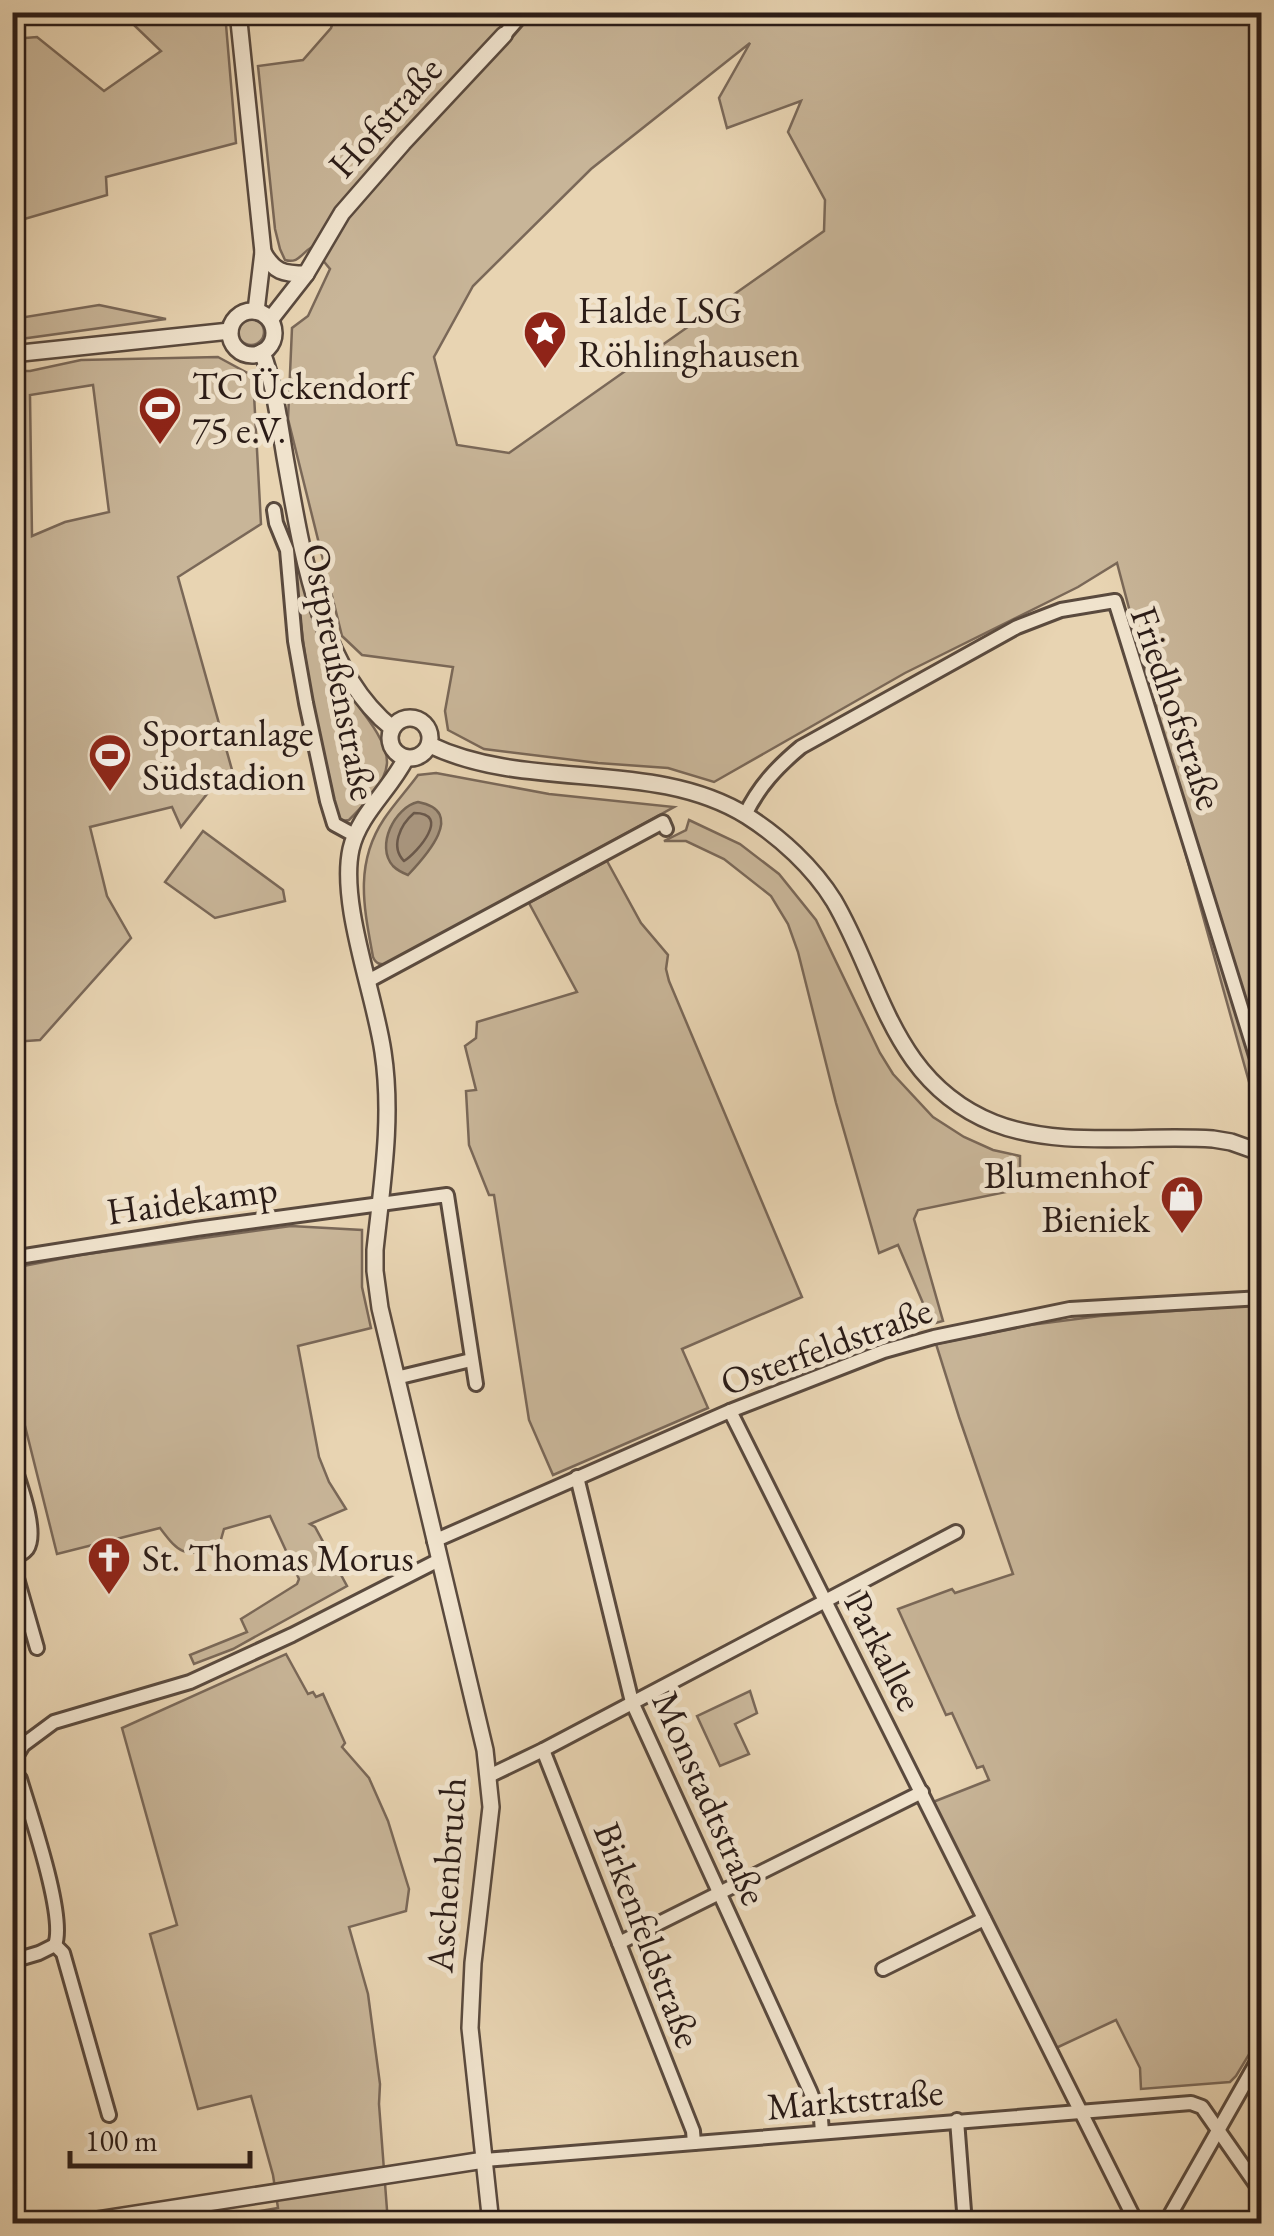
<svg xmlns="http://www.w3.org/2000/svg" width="1274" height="2236" viewBox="0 0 1274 2236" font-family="'EB Garamond',serif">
	<rect width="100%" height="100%" fill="#e8d4b2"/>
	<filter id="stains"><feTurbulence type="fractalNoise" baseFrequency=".002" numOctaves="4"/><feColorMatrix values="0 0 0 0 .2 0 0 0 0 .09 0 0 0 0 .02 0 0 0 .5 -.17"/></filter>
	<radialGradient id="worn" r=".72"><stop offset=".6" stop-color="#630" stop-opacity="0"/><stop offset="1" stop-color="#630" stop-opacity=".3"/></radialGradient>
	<!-- green -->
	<g fill="#c8b598" stroke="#7a6858" stroke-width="2.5" fill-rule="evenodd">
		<path d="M116,13h109l11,130 -130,34 1,18 -86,25h-8v-181l24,-2 67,54 57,-40 -27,-26z"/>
		<path d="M336,13h925v1112l-87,-313 8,-4 -65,-245 -39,24 -173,86 -191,109 -46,-14 -70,-5 -114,-14 -36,-19 -3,-19 8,-44 -91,-12 -20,-19 -54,-217 4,-91 16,-12 22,-47 -18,-22c-11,6 -13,17 -27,13l-5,-11 -5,-20 -17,-163 45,-6 28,-32zM750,43l-31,55 8,30 74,-27 -13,31 37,68 -1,31 -315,222 -52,-8 -23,-88 39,-71 118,-117z"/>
		<path d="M99,305l67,14 -153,21v-21z"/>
		<circle cx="251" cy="332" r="13"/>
		<path d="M218,357l35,19 8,148 -83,53 56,200 -16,3 -37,47 -9,-20 -82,20 17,69 24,42 -91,102 -27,2v-671h17l51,-11zM93,385l16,127 -44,10 -33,14 -2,-141z"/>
		<path d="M291,536h2c10,45 18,94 40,134 14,27 55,64 54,93 -1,20 -25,44 -38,57l-7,1 -4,-5c-27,-91 -37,-186 -47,-280z"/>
		<path d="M436,773l113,21 125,13 -286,157c-8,1 -12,0 -15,-7 -9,-49 -19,-93 11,-138 10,-15 23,-29 34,-44z"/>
		<path d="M689,820l51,24 39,30 37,46 64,133 13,21 40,43 31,20 29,13 27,6v33l-102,21 -4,9 29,102 -11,3 -34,-79 -19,8 -43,-150 -38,-151 -10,-28 -17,-28 -47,-37 -38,-18h-22l22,-11z"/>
		<path d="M203,831l80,59 2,11 -70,17 -50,-36z"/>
		<path d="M607,861l34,62 27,32 -2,14 3,12 133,316 -120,52 26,59 -155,67 -24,-55 -35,-225h-5l-20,-50 -3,-54 10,-1 -11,-44 11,-8 1,-16 100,-30 -48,-89z"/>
		<path d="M291,1226l71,4v57l9,41 -73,18 21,111 10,25 17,27 -36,15 5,3 32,59 -114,63 -39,15 -4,-9 57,-23 -6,-13 56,-35 2,-5 -29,-63 -46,13 -6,21c-35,5 -37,6 -58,-22l-103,26 -44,-176v-110l67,-13z"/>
		<path d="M1261,1305l1,728 -26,43 -6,6 -89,7 -1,-21 -24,-48 -60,28 -123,-246 56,-22 -6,-14 -6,2 -25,-55 -6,2 -48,-106 54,-20 3,4 58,-19 -54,-157 -23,-73 94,-19 70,-9z"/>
		<path d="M286,1654l22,40 5,-2 3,5 7,-3 22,49 -3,4 27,31 19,43 21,68 -3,22 -57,16 19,67 12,90 -1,20 9,119h-197l87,-15 -5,-33 -22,-79 -53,13 -48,-175 27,-9 -55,-197z"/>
		<path d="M750,1691l7,22 -22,11 14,30 -29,12 -23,-50z"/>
	</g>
	<!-- water -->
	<path fill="#a8957d" stroke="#766554" stroke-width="2.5" d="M418,802c49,9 8,54 -10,73 -5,-2 -11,-5 -15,-9 -18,-20 2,-59 25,-64z"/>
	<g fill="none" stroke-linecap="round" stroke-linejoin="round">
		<!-- shore -->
		<path stroke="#6a584a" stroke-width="2.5" d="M414,813c38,0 3,40 -10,48 -14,-14 -4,-36 10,-48z"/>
		<!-- minor casing -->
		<g stroke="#5a4a3e" stroke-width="18">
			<g id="minor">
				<path d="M504,35l20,-23"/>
				<path d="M274,510l2,13 11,27 8,91 11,62 21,98 7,23 22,12"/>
				<path d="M745,815c14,-29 32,-48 56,-68l216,-120 44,-17 54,-9 147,474"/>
				<path d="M368,981l295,-159 3,7"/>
				<path d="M12,1258l184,-29 251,-34 29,189"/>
				<path d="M396,1378l75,-18"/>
				<path d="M730,1411l407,813"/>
				<path d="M12,1460c6,19 27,72 15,89 -5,6 -8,6 -15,9"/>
				<path d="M577,1477l55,225 178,389 11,28 1,13"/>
				<path d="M434,1541l296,-130 154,-60 50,-14 136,-28 192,-11"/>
				<path d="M12,1561l25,87"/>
				<path d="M543,1750l150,381 1,12"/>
				<path d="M12,1763l11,-18 31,-23 136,-40 102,-47 147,-75"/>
				<path d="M12,1770l8,9c10,34 46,137 35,166"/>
				<path d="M489,1776l54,-26 413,-218"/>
				<path d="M619,1943l303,-151"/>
				<path d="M55,1945l8,8 46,162"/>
				<path d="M12,1961l27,-8 16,-8"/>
				<path d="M883,1969l101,-50"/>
				<path d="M957,2120l8,104"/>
				<path d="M484,2160l707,-57 11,4 60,86"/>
				<path d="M1165,2224l97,-171"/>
			</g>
		</g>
		<!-- tertiary casing -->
		<g stroke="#5a4a3e" stroke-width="20">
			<g id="tertiary">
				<path d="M238,12l25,240 -7,59"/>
				<path d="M263,252c11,20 20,22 43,22"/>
				<circle cx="252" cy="333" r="22"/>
				<path d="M270,320l36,-46 36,-61 61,-70 101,-108"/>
				<path d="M262,352c13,35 17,69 23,105 16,89 33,212 107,271"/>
				<path d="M12,354l218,-23"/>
				<circle cx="410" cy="738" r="20"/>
				<path d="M430,745c98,47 224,13 317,71 33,21 66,51 87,85 48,82 58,181 160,222 66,26 149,11 219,16l18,3 31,11"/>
				<path d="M406,758c-16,32 -47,56 -55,91 -12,55 24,146 32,203 10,66 -1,132 -8,198v21l5,37 105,442 6,57 -18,156 -3,65 21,196"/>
				<path d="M72,2224l412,-64"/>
			</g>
		</g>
		<!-- minor -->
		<use href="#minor" stroke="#f0e3cd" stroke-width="12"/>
		<!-- tertiary -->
		<use href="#tertiary" stroke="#f0e3cd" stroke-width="15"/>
	</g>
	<!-- icons -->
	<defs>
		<g id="sight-pin" transform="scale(2.25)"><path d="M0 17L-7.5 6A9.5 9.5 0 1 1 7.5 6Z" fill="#8f2418" stroke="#f0e3cd"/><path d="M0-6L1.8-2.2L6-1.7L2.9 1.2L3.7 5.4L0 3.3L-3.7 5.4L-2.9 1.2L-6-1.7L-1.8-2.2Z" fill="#fff"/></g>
		<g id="stadium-pin" transform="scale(2.25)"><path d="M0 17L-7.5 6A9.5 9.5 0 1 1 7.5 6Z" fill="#8f2418" stroke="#f0e3cd"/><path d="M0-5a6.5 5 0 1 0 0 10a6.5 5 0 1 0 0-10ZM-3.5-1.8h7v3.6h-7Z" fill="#fff"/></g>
		<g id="shop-pin" transform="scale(2.25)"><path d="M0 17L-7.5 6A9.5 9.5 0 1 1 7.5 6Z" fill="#8f2418" stroke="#f0e3cd"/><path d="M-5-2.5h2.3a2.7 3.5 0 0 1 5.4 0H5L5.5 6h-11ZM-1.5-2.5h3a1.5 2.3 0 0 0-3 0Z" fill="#fff"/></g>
		<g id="church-pin" transform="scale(2.25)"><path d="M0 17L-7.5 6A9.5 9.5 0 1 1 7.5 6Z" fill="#8f2418" stroke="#f0e3cd"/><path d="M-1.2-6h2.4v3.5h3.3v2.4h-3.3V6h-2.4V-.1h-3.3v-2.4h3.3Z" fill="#fff"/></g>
	</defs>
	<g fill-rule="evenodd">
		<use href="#sight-pin" x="545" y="332"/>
		<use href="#stadium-pin" x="160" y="408"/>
		<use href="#stadium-pin" x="110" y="755"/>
		<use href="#shop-pin" x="1182" y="1197"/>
		<use href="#church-pin" x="109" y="1558"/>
	</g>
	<g text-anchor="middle" stroke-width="10" stroke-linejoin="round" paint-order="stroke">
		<!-- street labels -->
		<g font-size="38" fill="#2b1c17" stroke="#f0e3cd">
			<text transform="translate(385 117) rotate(-48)" y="13">Hofstraße</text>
			<text transform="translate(340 672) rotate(79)" y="13">Ostpreußenstraße</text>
			<text transform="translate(1177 708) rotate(71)" y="13">Friedhofstraße</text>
			<text transform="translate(192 1200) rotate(-8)" y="13">Haidekamp</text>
			<text transform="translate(826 1346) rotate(-20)" y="13">Osterfeldstraße</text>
			<text transform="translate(884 1651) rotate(63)" y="13">Parkallee</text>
			<text transform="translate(710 1798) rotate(66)" y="13">Monstadtstraße</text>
			<text transform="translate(446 1875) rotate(-86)" y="13">Aschenbruch</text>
			<text transform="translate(648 1935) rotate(69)" y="13">Birkenfeldstraße</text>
			<text transform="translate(855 2099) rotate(-5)" y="13">Marktstraße</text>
		</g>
		<!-- poi labels -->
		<g font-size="38" fill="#2b1c17" stroke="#f0e3cd" text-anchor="start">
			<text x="578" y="323">Halde LSG<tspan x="578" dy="44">Röhlinghausen</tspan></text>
			<text x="192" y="399">TC Ückendorf<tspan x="192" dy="44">75 e.V.</tspan></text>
			<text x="142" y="746">Sportanlage<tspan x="142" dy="44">Südstadion</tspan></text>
			<text x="1150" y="1188" text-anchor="end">Blumenhof<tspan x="1150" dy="44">Bieniek</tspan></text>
			<text x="142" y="1571">St. Thomas Morus</text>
		</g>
	</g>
	<!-- margin -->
	<rect width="1274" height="2236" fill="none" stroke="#e8d4b2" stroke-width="50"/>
	<rect x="15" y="15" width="1244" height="2206" fill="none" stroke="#2b1c17" stroke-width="5"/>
	<rect x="25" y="25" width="1224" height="2186" fill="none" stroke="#2b1c17" stroke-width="2.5"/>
	<!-- scale -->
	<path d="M70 2151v15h180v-15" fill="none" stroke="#2b1c17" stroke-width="5"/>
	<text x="85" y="2151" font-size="30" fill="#2b1c17" stroke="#f0e3cd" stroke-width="8" paint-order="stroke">100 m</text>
	<rect width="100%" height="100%" filter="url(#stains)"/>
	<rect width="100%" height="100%" fill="url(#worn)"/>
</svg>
